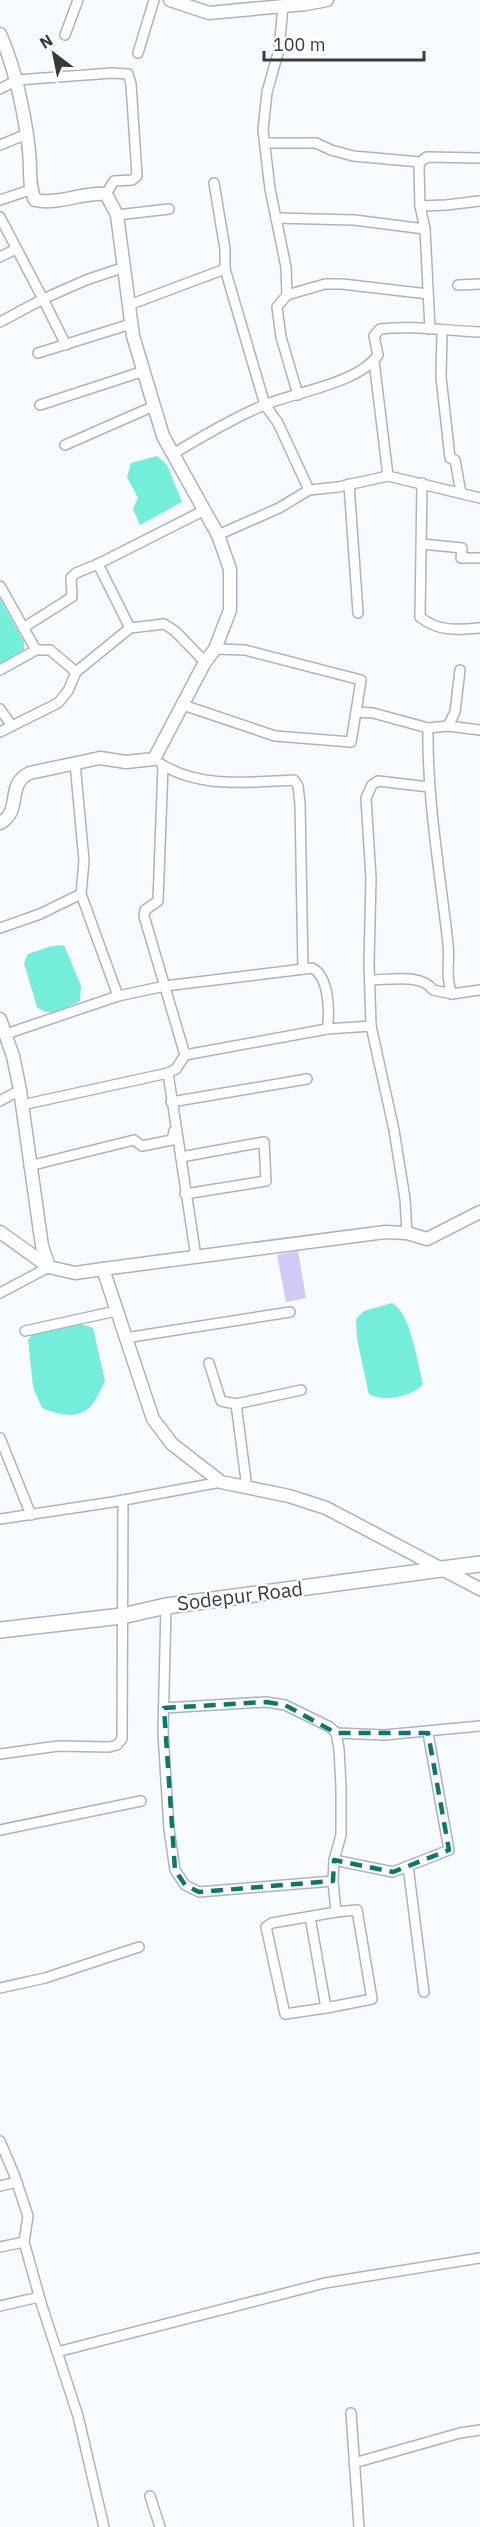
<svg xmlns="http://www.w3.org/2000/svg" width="480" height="2527" viewBox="0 0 480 2527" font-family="'IBM Plex Sans',sans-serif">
	<rect width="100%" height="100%" fill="#f8fbfd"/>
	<!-- green -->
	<path fill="#d1c9f6" d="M298,1251l8,47 -20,4 -9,-47z"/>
	<!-- water -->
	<g fill="#74edda">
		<path d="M157,456l10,9 15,37 -42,23 -7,-16 5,-11 -11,-21 4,-14z"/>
		<path d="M0,599l24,43v10l-24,12z"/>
		<path d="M64,945l17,41 -1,15c-14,6 -31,18 -43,6l-13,-44 4,-9 24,-8z"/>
		<path d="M392,1303c19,10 25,59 31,81 -9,12 -41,19 -54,10l-1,-4 -11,-51 -1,-20 8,-8z"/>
		<path d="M75,1322l18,6 12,53c-4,8 -9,20 -15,26 -14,13 -33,7 -48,1l-9,-21 -5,-48 7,-6z"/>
	</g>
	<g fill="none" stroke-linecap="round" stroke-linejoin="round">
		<!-- minor casing -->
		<g stroke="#a7b5be" stroke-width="12">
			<g id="minor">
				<path d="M283,6l-4,44 -12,42 -4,38 7,59 16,78 1,28 -10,12 4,30 17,58"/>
				<path d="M65,35l13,-35"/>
				<path d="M138,53l16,-53"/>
				<path d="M0,89l17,-9 95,-7 16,1 3,10 6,92 -5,4 -18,1 -8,13"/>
				<path d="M265,143h51l15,7 22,6 67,6"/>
				<path d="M0,145l27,-11"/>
				<path d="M0,200l30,-10"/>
				<path d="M420,206l26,-1 34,-4"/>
				<path d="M117,215l52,-6"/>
				<path d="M0,217l43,82 43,-19 39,-13"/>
				<path d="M276,218l78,2 71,9"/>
				<path d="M0,257l16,-8"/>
				<path d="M225,269l40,136 13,18 31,67"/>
				<path d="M458,285l22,-1"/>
				<path d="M287,295l38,-11h17l86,10"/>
				<path d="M129,305l96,-36v-20l-11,-66"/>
				<path d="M0,322l43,-23 23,46"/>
				<path d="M430,329l-5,-100 -5,-23 -1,-39 1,-5 7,-5 53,1"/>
				<path d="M442,331l-1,46 9,81 5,2 6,33"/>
				<path d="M38,353l93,-29"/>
				<path d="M374,361l14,115"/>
				<path d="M40,405l104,-34"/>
				<path d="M65,445l89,-39"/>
				<path d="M173,454c28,-17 58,-35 89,-48 32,-14 96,-22 116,-51l-4,-19 6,-7c33,-4 66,2 100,3"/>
				<path d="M422,483l-2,134c18,15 38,13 60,11"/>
				<path d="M349,484l9,129"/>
				<path d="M218,535l61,-27 30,-18 29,-3 50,-11 92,22"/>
				<path d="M422,544l40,4 -1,10h19"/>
				<path d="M0,586l36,64 -36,20"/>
				<path d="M23,628l49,-31 -1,-19 5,-5 22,-9"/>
				<path d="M130,628l34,-4 11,7 30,31"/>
				<path d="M215,649l30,1 116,30 -5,32 17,1 55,15"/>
				<path d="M36,650h14l26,22"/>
				<path d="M183,705l92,31 76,6 5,-30"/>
				<path d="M0,709l12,17"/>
				<path d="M448,726l7,-14 5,-42"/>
				<path d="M480,730l-32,-4 -20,2c-1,72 12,144 20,216 2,17 -3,34 4,50l28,-4"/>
				<path d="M0,732l58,-29 10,-12 8,-19 54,-44 -32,-64 105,-53"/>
				<path d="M161,764c40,25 88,18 133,16l4,6 2,18 3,165"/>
				<path d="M163,766l-5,135 -13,9 -1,6 41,139 -9,14 -8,4 28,184"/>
				<path d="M81,894l37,102"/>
				<path d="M0,928l40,-14 41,-20 3,-33 -9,-98"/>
				<path d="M371,980c18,0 51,-7 62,10l19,4"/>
				<path d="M6,1034l112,-38 47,-10 147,-18c17,8 18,44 15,61l44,-3"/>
				<path d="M185,1055l142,-26"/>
				<path d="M0,1101l20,-11"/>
				<path d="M171,1102l136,-23"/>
				<path d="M22,1105l146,-32"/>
				<path d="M181,1157l83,-15 2,39 -81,13"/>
				<path d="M29,1166l105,-26 8,6 30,-6 2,-9"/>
				<path d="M407,1233l-2,-34 -11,-69 -23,-104 -2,-63 2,-85 -5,-80 6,-13 6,-4 51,6"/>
				<path d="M0,1293l49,-26"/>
				<path d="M25,1331l91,-20"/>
				<path d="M125,1338l165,-26"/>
				<path d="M209,1363l12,38 15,3 11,84"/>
				<path d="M236,1404l65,-14"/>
				<path d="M0,1438l31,77"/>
				<path d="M0,1519l113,-17 108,-20"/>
				<path d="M164,1708l102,-6 19,3 45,22 6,6 3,16 2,38v48l-7,25 -1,21 -134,11 -14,-7 -10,-15 -6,-41 -6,-97 3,-126"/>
				<path d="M336,1733l48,2 96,-9"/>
				<path d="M0,1754l58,-8 51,1 8,-2 5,-6 1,-239"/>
				<path d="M0,1830l141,-29"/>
				<path d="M334,1860l59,12 56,-22 -21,-117"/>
				<path d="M408,1866l16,126"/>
				<path d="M310,1917l16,91 46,-9 -15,-89 -21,2 -3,-31"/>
				<path d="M0,1988l45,-10 94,-31"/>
				<path d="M326,2008l-41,6 -19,-87 6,-4 64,-11"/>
				<path d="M0,2141l14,33 14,42 -4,26 18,64 36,110 26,111"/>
				<path d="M0,2186l17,-4"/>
				<path d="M0,2247l24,-5"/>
				<path d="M0,2306l39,-9"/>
				<path d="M57,2352l268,-69 155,-25"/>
				<path d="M351,2413l8,114"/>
				<path d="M354,2463l106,-30 20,-3"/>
				<path d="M150,2496l10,31"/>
			</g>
		</g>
		<!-- tertiary casing -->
		<g stroke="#a7b5be" stroke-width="15">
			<g id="tertiary">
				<path d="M170,0l39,13 97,-9 21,-4"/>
				<path d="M0,34c16,36 24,77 29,116 2,17 -1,35 6,50 23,5 47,-8 71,-6l11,21 16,121 30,100 55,99 12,34v41l-15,39 -10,13 -51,97 -28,3 -26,-4 -70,15c-25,11 -7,38 -30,50"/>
				<path d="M0,1019l13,37 7,34 22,156 7,21"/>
				<path d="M0,1232l49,35 26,6 28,-4 50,150 19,25 49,38 68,14 37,12 154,81"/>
				<path d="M103,1269l282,-37 22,1 20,6 53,-27"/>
			</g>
		</g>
		<!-- primary casing -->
		<g stroke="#a7b5be" stroke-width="18">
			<path id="primary" d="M0,1630l122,-14 44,-10 314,-42"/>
		</g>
		<!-- minor -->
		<use href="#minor" stroke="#fff" stroke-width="9"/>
		<!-- tertiary -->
		<use href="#tertiary" stroke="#fff" stroke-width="12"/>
		<!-- primary -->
		<use href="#primary" stroke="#fff" stroke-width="15"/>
	</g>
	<!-- marked area -->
	<path fill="none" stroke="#0f766e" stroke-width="4.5" stroke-dasharray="12 8" stroke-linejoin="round" d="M266,1702l19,3 51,28h92l21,117 -56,22 -59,-12 -1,21 -134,11 -14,-7 -10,-15 -11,-162z"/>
	<g text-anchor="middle" stroke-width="4.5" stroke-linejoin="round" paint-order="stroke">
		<!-- street labels -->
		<g font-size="20" fill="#353a3e" stroke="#fff">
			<text transform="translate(240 1596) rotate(-7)" y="7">Sodepur Road</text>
		</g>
	</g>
	<!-- north arrow -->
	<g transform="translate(54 54) rotate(328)" stroke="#ffffff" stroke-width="4.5" paint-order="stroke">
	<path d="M0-4.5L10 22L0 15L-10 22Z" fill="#353a3e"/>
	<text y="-9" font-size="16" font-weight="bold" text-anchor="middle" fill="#353a3e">N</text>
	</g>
	<!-- scale -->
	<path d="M264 51v9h160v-9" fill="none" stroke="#353a3e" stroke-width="3"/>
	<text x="273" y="51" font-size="18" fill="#353a3e" stroke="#ffffff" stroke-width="4.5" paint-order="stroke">100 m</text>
</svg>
